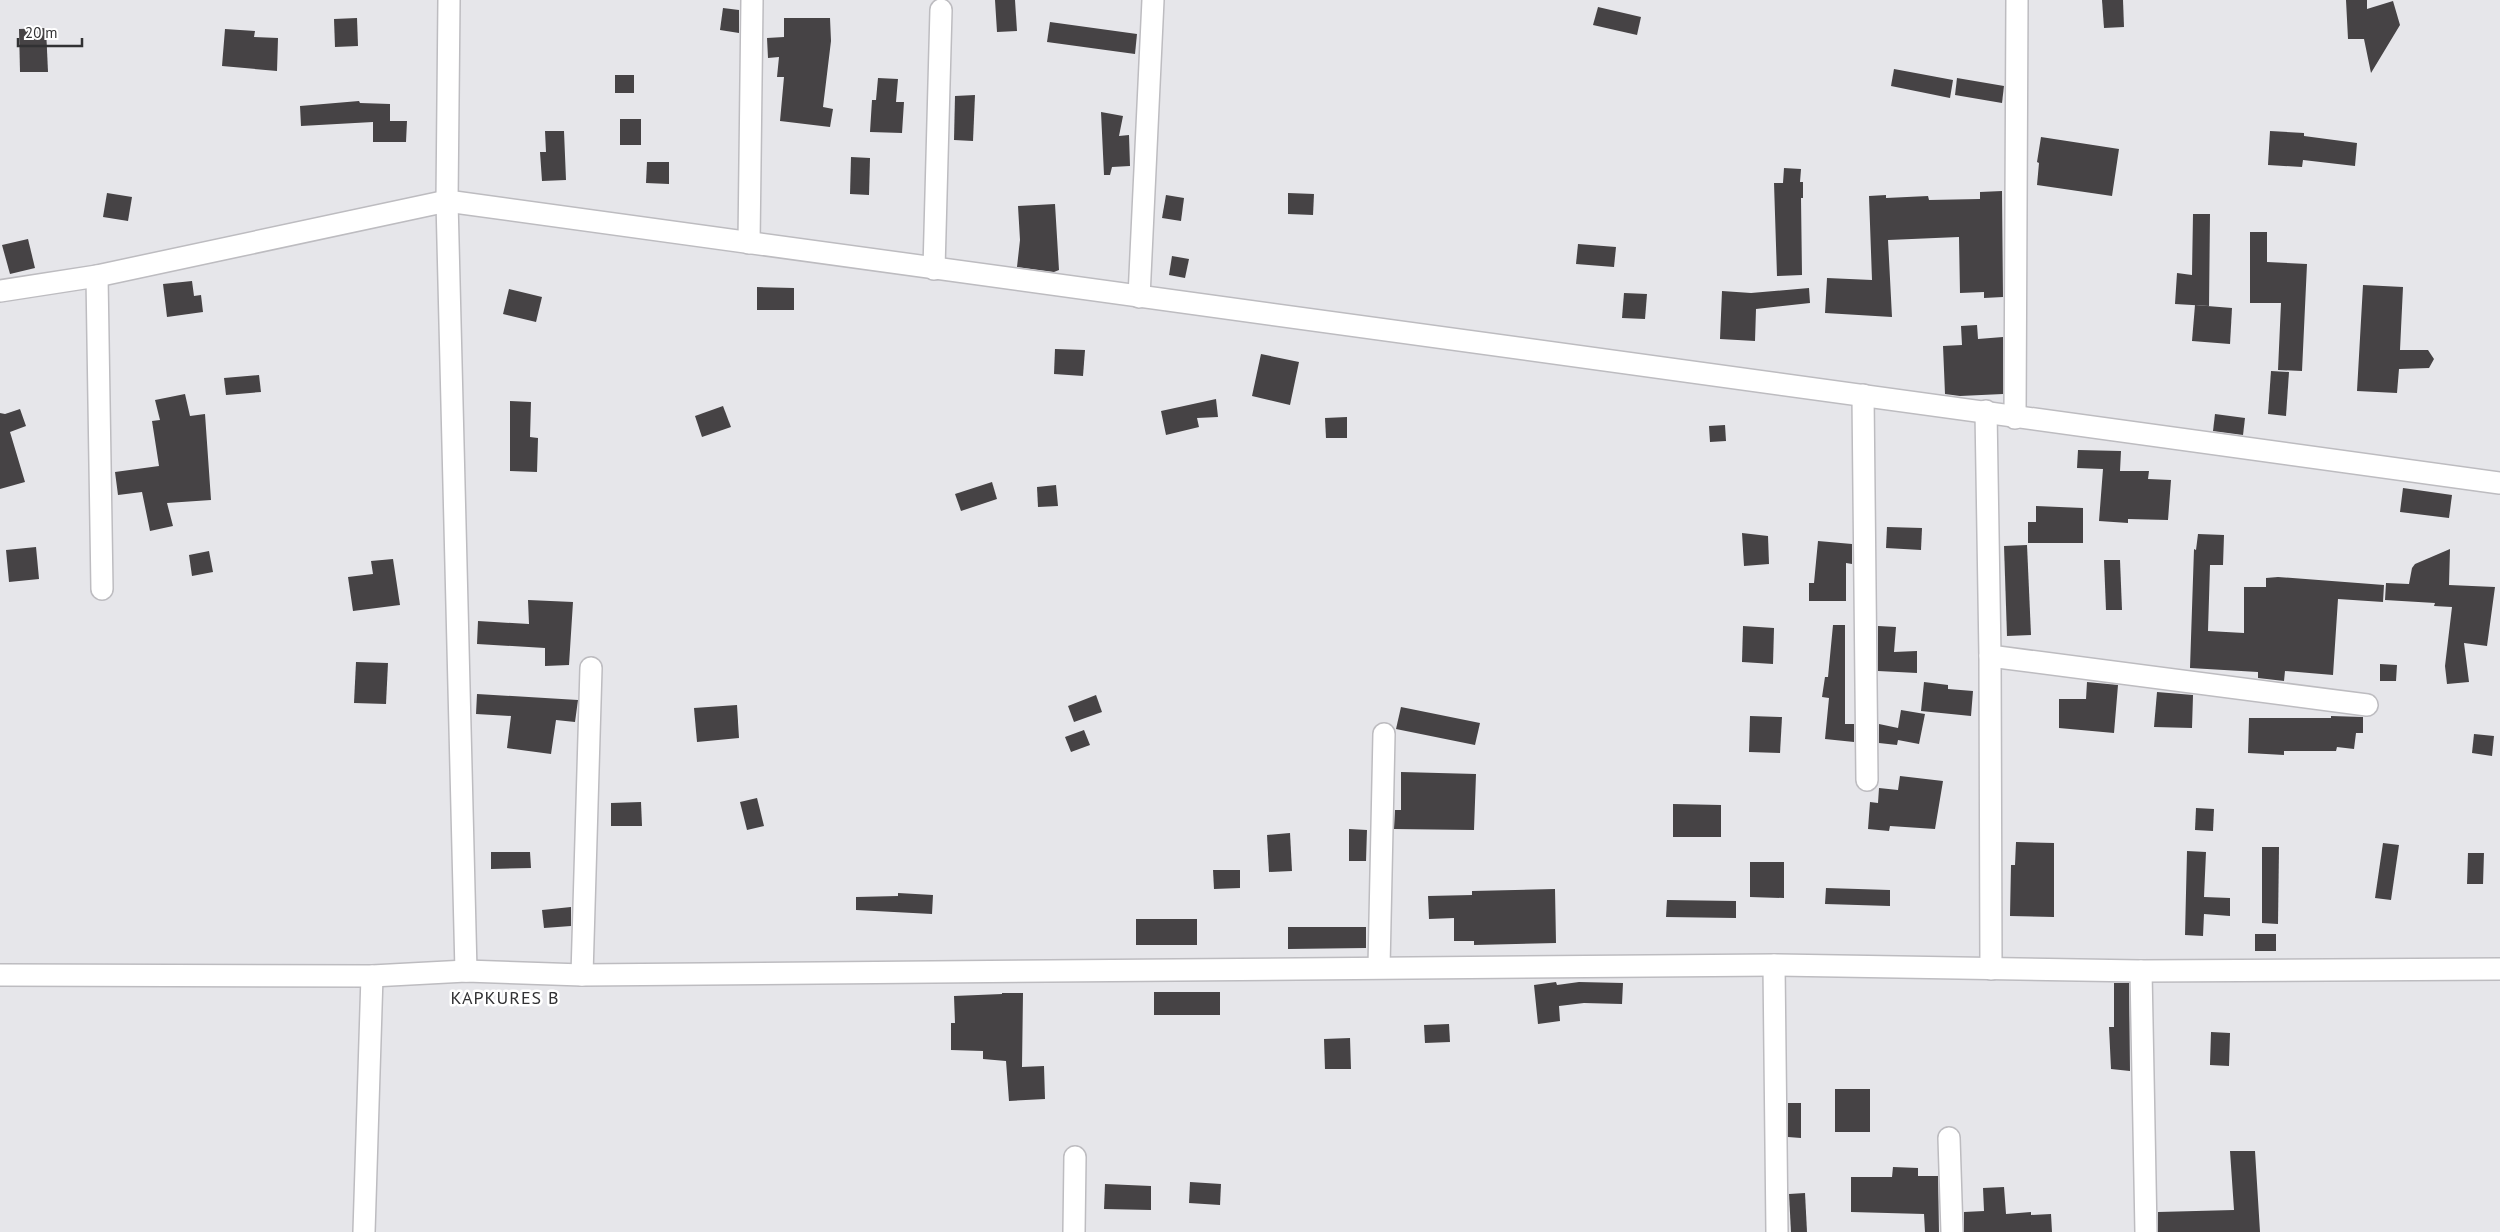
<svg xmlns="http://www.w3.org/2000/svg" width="2500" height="1232" viewBox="0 0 2500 1232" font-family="'PT Sans',sans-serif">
	<rect width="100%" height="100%" fill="#e6e6ea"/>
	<!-- building -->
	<g fill="#464345">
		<path d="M995,0h20l2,31 -20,1z"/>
		<path d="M2102,0h21l1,27 -20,1z"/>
		<path d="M2346,0h21v9l26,-8 7,24 -29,48 -7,-34h-16z"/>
		<path d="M1598,7l43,10 -4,18 -44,-10z"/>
		<path d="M723,8l16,2v23l-19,-3z"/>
		<path d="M357,18l1,28 -23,1 -1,-28z"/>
		<path d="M784,18h46l1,23 -8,66 10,2 -3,18 -50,-6 4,-44h-7l2,-20 -11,1 -1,-20 17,-1z"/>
		<path d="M1050,22l87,12 -2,20 -88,-12z"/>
		<path d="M46,28l2,44h-28l-1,-43z"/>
		<path d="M225,29l30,2 -1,6 24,1 -1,33 -55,-5z"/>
		<path d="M1894,69l59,11 -3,18 -59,-12z"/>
		<rect x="615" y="75" width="19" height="18"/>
		<path d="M878,78l20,1 -2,23h8l-2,31 -32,-1 2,-32h4z"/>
		<path d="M1957,78l47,8 -2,17 -47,-8z"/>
		<path d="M975,95l-2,46 -19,-1 1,-44z"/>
		<path d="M359,101l1,2 30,1v17h17l-1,21h-33v-20l-72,4 -1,-20z"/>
		<path d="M1101,112l22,4 -4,20 10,-1 1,31 -18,1 -2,8h-6z"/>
		<rect x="620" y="119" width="21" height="26"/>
		<path d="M545,131h19l2,49 -24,1 -2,-29h6z"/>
		<path d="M2270,131l34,2v3l53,7 -2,23 -52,-6 -1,7 -34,-2z"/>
		<path d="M2041,137l78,12 -7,47 -75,-11 2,-22 -2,-1z"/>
		<path d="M851,157l19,1 -1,37 -19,-1z"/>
		<path d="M647,162h22v22l-23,-1z"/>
		<path d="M1784,168l17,1 -1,13h3v16h-2l1,77 -25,1 -3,-93h9z"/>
		<path d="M2002,191l1,106 -19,1v-6l-24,1 -1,-56 -71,3 4,77 -67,-4 2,-35 45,2 -3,-84 17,-1v3l42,-2 1,4 51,-1v-7z"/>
		<path d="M107,193l25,4 -4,24 -25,-4z"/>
		<path d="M1288,193l26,1 -1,21 -25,-1z"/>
		<path d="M1166,195l18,3 -3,23 -19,-3z"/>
		<path d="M1055,204l4,66 -5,2 -37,-5 3,-27 -2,-34z"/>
		<path d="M2193,214h17l-1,92 -34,-2 2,-31 15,2z"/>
		<path d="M2250,232h17v30l40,2 -5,107 -24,-1 3,-67h-31z"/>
		<path d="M28,239l7,29 -25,6 -8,-29z"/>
		<path d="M1578,244l38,3 -2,20 -38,-3z"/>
		<path d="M1172,256l17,3 -4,19 -16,-3z"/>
		<path d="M192,281l2,15 7,-1 2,17 -36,5 -4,-33z"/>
		<path d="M2363,285l40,2 -3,63h28l6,9 -5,9 -30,1 -2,24 -40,-2z"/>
		<path d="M757,287l37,1v22h-37z"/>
		<path d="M1809,288l1,15 -54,6 -1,32 -35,-2 2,-48 29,2z"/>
		<path d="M509,289l33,8 -6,25 -33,-8z"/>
		<path d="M1624,293l23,1 -2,25 -23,-1z"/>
		<path d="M2195,305l37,3 -2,36 -38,-3z"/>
		<path d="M1977,325l1,14 25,-2v57l-43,2 -15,-2 -2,-48 19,-1 -1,-19z"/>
		<path d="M1055,349l30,1 -2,26 -29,-2z"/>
		<path d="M1261,354l38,8 -9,43 -38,-9z"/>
		<path d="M2271,371l18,1 -3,44 -18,-2z"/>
		<path d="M259,375l2,17 -35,3 -2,-17z"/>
		<path d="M185,394l5,22 15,-2 6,86 -44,3 6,23 -23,5 -8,-39 -24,3 -3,-23 44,-6 -7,-45 8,-1 -5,-20z"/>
		<path d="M1216,399l2,18 -21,1 2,9 -33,8 -5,-24z"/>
		<path d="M510,401l21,1 -1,35 8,1 -1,34 -27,-1z"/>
		<path d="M723,406l8,21 -29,10 -7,-21z"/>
		<path d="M20,409l6,17 -16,6 15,50 -25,7v-76l5,1z"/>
		<path d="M2215,414l30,4 -2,17 -30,-4z"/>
		<path d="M1347,417v21h-21l-1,-20z"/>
		<path d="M1725,425l1,16 -16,1 -1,-16z"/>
		<path d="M2078,450l43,1 -1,20h29l-1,8 23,1 -3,40 -40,-1v4l-29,-2 4,-52 -26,-1z"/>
		<path d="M992,482l5,17 -36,12 -6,-17z"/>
		<path d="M1056,485l2,21 -20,1 -1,-20z"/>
		<path d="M2403,488l49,7 -3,23 -49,-6z"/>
		<path d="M2036,506l47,2v35h-55v-21h8z"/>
		<path d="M1887,527l35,1 -1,22 -35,-2z"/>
		<path d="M1742,533l26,3 1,28 -25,2z"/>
		<path d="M2198,534l26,1 -1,30h-13l-2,66 36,2v-46h22v-9l12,-1 106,8 -1,17 -45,-3 -5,76 -48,-4 -1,10 -26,-3v-6l-68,-4 4,-119 2,1z"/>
		<path d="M1818,541l34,3v20l-6,-1v38h-37v-18h5z"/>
		<path d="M2027,545l4,90 -24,1 -3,-90z"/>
		<path d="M36,547l3,32 -30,3 -3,-32z"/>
		<path d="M2450,549l-1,36 46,2 -8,59 -23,-3 5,39 -22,2 -2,-18 7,-59 -18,-1 1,-3 -50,-3 1,-17 23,1 3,-16 3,-4z"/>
		<path d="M209,551l4,21 -21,4 -3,-21z"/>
		<path d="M393,559l7,46 -47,6 -5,-34 25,-3 -2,-13z"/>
		<path d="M2104,560h16l2,50h-16z"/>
		<path d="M528,600l45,2 -4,63 -24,1v-18l-68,-4 1,-23 51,3z"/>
		<path d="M1833,625h12v99h9v18l-29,-3 4,-41 -7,-1 3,-20h3z"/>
		<path d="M1743,626l31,2 -1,36 -31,-2z"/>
		<path d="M1878,626l18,1 -2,25 23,-1v22l-39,-2z"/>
		<path d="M356,662l32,1 -2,41 -32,-1z"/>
		<path d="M2380,664l17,1 -1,16h-16z"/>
		<path d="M1924,682l24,3v4l25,2 -2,25 -50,-5z"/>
		<path d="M2087,682l31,3 -4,48 -55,-5v-29h27z"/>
		<path d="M2157,692l36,3 -1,33 -38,-1z"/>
		<path d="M477,694l101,6 -3,22 -19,-2 -5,34 -44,-6 4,-32 -35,-2z"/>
		<path d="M1096,695l6,17 -28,10 -6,-16z"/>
		<path d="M737,705l2,33 -42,4 -3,-34z"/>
		<path d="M1401,707l79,16 -5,22 -79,-16z"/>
		<path d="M1901,710l24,4 -6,30 -21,-4 -1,5 -18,-2v-19l19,4z"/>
		<path d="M1750,716l32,1 -2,36 -31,-1z"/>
		<path d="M2331,716l32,1v16h-7l-2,16 -17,-2 -1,4h-52v4l-36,-2 1,-35h82z"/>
		<path d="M1084,730l6,15 -19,7 -6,-15z"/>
		<path d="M2474,734l20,2 -2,20 -20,-3z"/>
		<path d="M1401,772l75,2 -2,56 -80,-1 1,-19h6z"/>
		<path d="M1900,776l43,5 -8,48 -45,-3 -1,5 -21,-2 2,-27 8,1 1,-15 19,2z"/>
		<path d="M757,798l7,28 -17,4 -7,-28z"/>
		<path d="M641,802l1,24h-31v-23z"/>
		<path d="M1673,804l48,1v32h-48z"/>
		<path d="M2196,808l18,1 -1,22 -18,-1z"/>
		<path d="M1349,829l18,1 -1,31h-17z"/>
		<path d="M1290,833l2,38 -23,1 -2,-37z"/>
		<path d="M2016,842l38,1v74l-44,-1 1,-51h4z"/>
		<path d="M2383,843l16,2 -8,55 -16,-2z"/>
		<path d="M2262,847h17l-1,77 -16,-1z"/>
		<path d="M2187,851l19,1 -2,45 26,1v18l-26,-2 -1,22 -18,-1z"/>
		<path d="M491,852h39l1,16 -40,1z"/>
		<path d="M2468,853h16l-1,31h-16z"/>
		<path d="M1750,862h34v36l-34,-1z"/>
		<path d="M1213,870h27v18l-26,1z"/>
		<path d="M1826,888l64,2v16l-65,-2z"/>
		<path d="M1555,889l1,54 -82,2v-4h-20v-23l-25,1 -1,-23 44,-1v-4z"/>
		<path d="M898,893l35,2 -1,19 -76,-4v-13l42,-1z"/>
		<path d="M1667,900l69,1v17l-70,-1z"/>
		<path d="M571,907v19l-27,2 -2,-18z"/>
		<rect x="1136" y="919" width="61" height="26"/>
		<path d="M1288,927h78v21l-78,1z"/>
		<rect x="2255" y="934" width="21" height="17"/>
		<path d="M1556,982l1,3 22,-3 44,1 -1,21 -38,-1 -25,3 1,15 -22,3 -4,-39z"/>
		<path d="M2114,983h15l1,88 -19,-2 -2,-42h5z"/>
		<rect x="1154" y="992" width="66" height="23"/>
		<path d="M1002,993h21l-1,74 22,-1 1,33 -36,2 -3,-40 -23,-2v-8l-32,-1v-27h4l-1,-27 48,-2z"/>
		<path d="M1449,1024l1,18 -25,1 -1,-18z"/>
		<path d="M2211,1032l19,1 -1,33 -19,-1z"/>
		<path d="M1350,1038l1,31h-26l-1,-30z"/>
		<rect x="1835" y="1089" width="35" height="43"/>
		<path d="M1788,1103h13v35l-13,-1z"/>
		<path d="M2230,1151h25l5,81h-102v-20l76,-2z"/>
		<path d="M1893,1167l25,1v8h20l1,56h-14l-1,-18 -73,-2v-35h41z"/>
		<path d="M1190,1182l31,2 -1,21 -31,-2z"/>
		<path d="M1105,1184l46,2v24l-47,-1z"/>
		<path d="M2004,1187l2,27 25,-2v3l20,-1 1,18h-88v-20l20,-1 -1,-23z"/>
		<path d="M1805,1193l2,39h-16l-2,-38z"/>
	</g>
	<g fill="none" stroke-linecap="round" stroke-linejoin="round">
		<!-- street casing -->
		<g stroke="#bdbcc0" stroke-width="24">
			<g id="street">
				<path d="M449,0l-2,201 19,770"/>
				<path d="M749,243l3,-243"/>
				<path d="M934,269l7,-259"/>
				<path d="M97,276l5,313"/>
				<path d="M0,291l97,-15 350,-75 2053,282"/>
				<path d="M1139,297l14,-297"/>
				<path d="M1863,395l4,385"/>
				<path d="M1986,411l4,245 1,313"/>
				<path d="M2015,418l2,-418"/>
				<path d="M1990,656l377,49"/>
				<path d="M1774,965l3,267"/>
				<path d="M1379,967l5,-233"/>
				<path d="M2141,971l5,261"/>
				<path d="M0,975l372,1 94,-5 116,4 1192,-10 367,6 359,-2"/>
				<path d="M582,975l9,-307"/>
				<path d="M1949,1138l3,94"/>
				<path d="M364,1232l8,-256"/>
				<path d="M1074,1232l1,-75"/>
			</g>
		</g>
		<!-- street -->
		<use href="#street" stroke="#fff" stroke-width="21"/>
	</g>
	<g text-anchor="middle" stroke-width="5" stroke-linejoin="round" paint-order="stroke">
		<!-- quarter labels -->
		<g font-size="18" letter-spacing="1" fill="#313133" stroke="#fff">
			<text x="505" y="1004">KAPKURES B</text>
		</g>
	</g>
	<!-- scale -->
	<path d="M18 38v8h64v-8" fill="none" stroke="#313133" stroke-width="2.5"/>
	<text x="25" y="38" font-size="15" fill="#313133" stroke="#ffffff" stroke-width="4" paint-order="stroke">20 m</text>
</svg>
